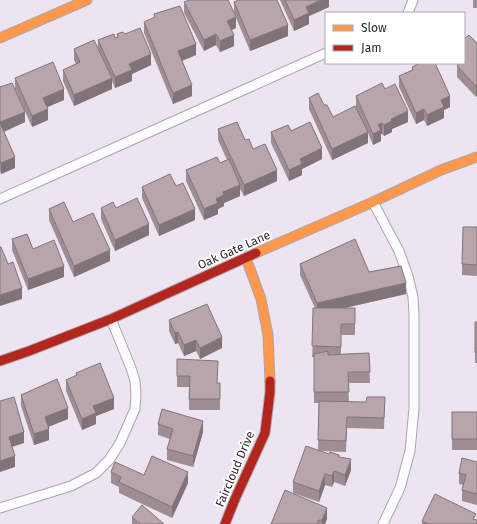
<svg xmlns="http://www.w3.org/2000/svg" width="477" height="524" viewBox="0 0 477 524" font-family="'Fira Sans',sans-serif">
	<rect width="100%" height="100%" fill="#ece4f0"/>
	<g fill="none" stroke-linecap="round" stroke-linejoin="round">
		<!-- lane casing -->
		<g stroke="#aba5ad" stroke-width="11">
			<g id="lane">
				<path d="M408,13l5,-13"/>
				<path d="M0,199l326,-146"/>
				<path d="M373,202l26,49 9,25 5,21 1,18v93l-4,43 -10,37 -17,36"/>
				<path d="M0,508l71,-22 25,-13 13,-13 11,-17 15,-34 1,-14 -1,-14 -4,-13 -20,-49"/>
			</g>
		</g>
		<!-- slow casing -->
		<g stroke="#aba5ad" stroke-width="11">
			<g id="slow">
				<path d="M0,38l87,-38"/>
				<path d="M256,253l117,-51 68,-32 36,-13"/>
				<path d="M246,258l15,41 7,36 2,46"/>
			</g>
		</g>
		<!-- jam casing -->
		<g stroke="#aba5ad" stroke-width="11">
			<g id="jam">
				<path d="M0,361l29,-10 82,-32 145,-66"/>
				<path d="M225,524l10,-25 30,-66 5,-41v-11"/>
			</g>
		</g>
		<!-- lane -->
		<use href="#lane" stroke="#fcfbfd" stroke-width="9"/>
		<!-- slow -->
		<use href="#slow" stroke="#ff974d" stroke-width="9"/>
		<!-- jam -->
		<use href="#jam" stroke="#b3261e" stroke-width="9"/>
	</g>
	<!-- wall -->
	<g fill="#9e8e93">
		<path d="M280,0h49v7l-20,9v8l-15,7z"/>
		<rect x="473" y="0" width="4" height="8"/>
		<path d="M184,2l52,26 -5,2 3,16 -14,6 -4,-7 -12,6 -20,-38z"/>
		<path d="M234,2l54,34 -38,15 -16,-38z"/>
		<path d="M154,14l42,41 -14,6 10,35 -19,8 -29,-71v-11l10,-4z"/>
		<path d="M117,34h8l26,31 -19,9v7l-17,7 -3,-7v8l-38,17 -11,-25v-11l13,-6 -2,-4v-11h24v-9l17,-2 2,-1z"/>
		<path d="M477,43l-1,54 -19,-20v-11l1,-1 -2,-2h8z"/>
		<path d="M412,67l38,40 -6,3v8l-17,8 -3,-6 -8,4 -17,-37v-11l13,-6z"/>
		<path d="M15,78l49,22 -17,7 1,13 -16,7 -17,-38z"/>
		<path d="M0,87l25,35 -21,10 11,36 -14,6 -1,-3z"/>
		<path d="M385,89l23,33 -16,7v3l-8,4 -2,-2h-1v7l-8,4 -5,-12v10l-36,17 -23,-51v-11l15,7 9,12 23,-10v-11z"/>
		<path d="M218,129l27,11 8,9 24,32 -33,15 -4,-7v7l-16,7v3l-6,3v5l-14,6 -18,-39v-11l34,-7 7,-3 -9,-20z"/>
		<path d="M291,131l31,28 -20,10v6l-13,6 -18,-38v-11z"/>
		<path d="M176,186l19,34 -36,16 -17,-38v-11z"/>
		<path d="M101,208h15l33,27 -34,16 -14,-32z"/>
		<path d="M49,209l61,52 -36,16 -25,-57z"/>
		<path d="M477,227v49l-15,-1v-11z"/>
		<path d="M12,239l21,10 31,28 -36,13 -16,-40z"/>
		<path d="M300,264l69,8 37,22 -61,14 10,11v16h-14v19l28,-1 1,30h-22l1,19h17l19,-5 -1,32 -37,-1 -1,24 -27,-1 20,6 12,13 -6,16 -11,-4 -2,5 -7,-2 -6,17 -26,-9v-11l25,-31 1,-48h-5v-46h-2l3,-49 -15,-33z"/>
		<path d="M169,320l53,28 -22,11 -4,-8 -12,5 -6,-13 -3,1 -6,-13z"/>
		<rect x="475" y="322" width="2" height="41"/>
		<path d="M177,359l41,24h2v27h-31v-23h-12z"/>
		<path d="M76,373l38,36 -18,7v8l-14,6 -16,-39v-11l10,-4z"/>
		<path d="M21,395l47,24 -20,8 1,13 -15,5 -13,-39z"/>
		<rect x="452" y="412" width="25" height="38"/>
		<path d="M158,424l45,8 -10,35 -26,-7v-11l3,-10 -12,-4z"/>
		<path d="M477,462v43l-15,-4v-11l1,-5 -4,-1v-11z"/>
		<path d="M111,472l33,3 44,8 -16,35 -53,-25v-6l-8,-4z"/>
		<path d="M132,517l32,7h-32z"/>
		<path d="M327,519l-2,5h-54z"/>
		<path d="M476,520l1,4h-55v-3z"/>
	</g>
	<!-- shaded-wall -->
	<g fill="#817478">
		<path d="M321,0h8v7l-20,9v8l-15,7v-11l12,-13z"/>
		<path d="M236,17v11l-9,4v-11z"/>
		<path d="M288,25v11l-38,15v-11z"/>
		<path d="M216,34v11l-12,6v-11z"/>
		<path d="M234,35v11l-14,6v-11z"/>
		<path d="M196,44v11l-18,7v-11z"/>
		<path d="M151,54v11l-19,9v7l-17,7v-11l14,-13z"/>
		<path d="M112,78v11l-38,17v-11z"/>
		<path d="M192,85v11l-19,8v-11z"/>
		<path d="M477,85v11l-1,1v-11z"/>
		<path d="M64,89v11l-21,9v-11z"/>
		<path d="M450,96v11l-6,3v8l-17,8v-11l14,-15z"/>
		<path d="M48,109v11l-16,7v-11z"/>
		<path d="M424,109v11l-8,4v-11z"/>
		<path d="M408,111v11l-16,7v3l-8,4v-11l7,-6z"/>
		<path d="M25,112v10l-25,11v-11z"/>
		<path d="M382,123v11h-1v7l-8,4v-11l5,-9z"/>
		<path d="M368,132v11l-36,17v-11z"/>
		<path d="M322,148v11l-20,10v6l-13,6v-11l11,-11z"/>
		<path d="M15,157v11l-14,6v-11z"/>
		<path d="M277,170v11l-33,15v-11z"/>
		<path d="M240,185v11l-16,7v3l-6,3v5l-14,6v-11l19,-17z"/>
		<path d="M195,209v11l-36,16v-11z"/>
		<path d="M149,224v11l-34,16v-11z"/>
		<path d="M110,250v11l-36,16v-11z"/>
		<path d="M64,266v11l-36,13v-11z"/>
		<path d="M406,283v11l-89,20v-11z"/>
		<path d="M22,288v11l-22,7v-11z"/>
		<path d="M178,332v11l-3,1v-11z"/>
		<path d="M222,337v11l-22,11v-11z"/>
		<path d="M196,340v11l-12,5v-11z"/>
		<path d="M114,398v11l-18,7v8l-14,6v-11l11,-13z"/>
		<path d="M68,408v11l-23,9v-11z"/>
		<path d="M203,421v11l-10,35v-11z"/>
		<path d="M49,429v11l-15,5v-11z"/>
		<path d="M24,432v11l-15,5v-11z"/>
		<path d="M15,456v11l-15,5v-11z"/>
		<path d="M351,459v11l-6,16v-11z"/>
		<path d="M334,471v11l-2,5v-11z"/>
		<path d="M188,472v11l-16,35v-11z"/>
		<path d="M325,474v11l-6,17v-11z"/>
		<path d="M327,508v11l-2,5h-3v-4z"/>
	</g>
	<!-- building -->
	<g fill="#b8a5ab" stroke="#817478">
		<path d="M189,0h39l8,17 -9,4 7,14 -14,6 -4,-7 -12,6 -20,-38z"/>
		<path d="M238,0h39l11,25 -38,15 -16,-38z"/>
		<path d="M285,0h36l-15,7 3,6 -15,7z"/>
		<path d="M180,6l16,38 -18,7 14,34 -19,8 -29,-71 11,-5 -1,-3z"/>
		<path d="M140,28l11,26 -22,10 3,6 -17,7 -17,-37 16,-6 1,4 3,-1 -1,-3 6,-2 2,2z"/>
		<path d="M469,35l8,8v42l-1,1 -19,-20 3,-3h4v-24z"/>
		<path d="M94,40l18,38 -38,17 -11,-25 17,-8 -6,-13z"/>
		<path d="M53,62l11,27 -21,9 5,11 -16,7 -17,-38z"/>
		<path d="M420,63h15l15,33 -9,4 3,7 -17,8 -3,-6 -8,4 -17,-37 14,-6 -1,-3z"/>
		<path d="M12,83l13,29 -25,10v-35z"/>
		<path d="M382,83l3,6 10,-5 13,27 -17,8 1,2 -8,4 -2,-2 -4,2 3,5 -8,4 -17,-38z"/>
		<path d="M318,93l6,12h3l6,12 22,-11 13,26 -36,17 -23,-51z"/>
		<path d="M237,122l8,18 4,-1 4,10 12,-5 12,26 -33,15 -26,-56z"/>
		<path d="M310,122l12,26 -22,11 2,5 -13,6 -18,-38 17,-7 3,6z"/>
		<path d="M0,123l15,34 -14,6 -1,-3z"/>
		<path d="M217,157l3,6 9,-4 11,26 -17,7 1,3 -8,4 2,4 -14,6 -18,-39z"/>
		<path d="M170,174l6,12 7,-3 12,26 -36,16 -17,-38z"/>
		<path d="M137,198l12,26 -34,16 -14,-32 12,-6 3,6z"/>
		<path d="M64,202l9,20 20,-9 17,37 -36,16 -25,-57z"/>
		<path d="M463,227h14v38l-15,-1z"/>
		<path d="M27,234l6,15 21,-9 10,26 -36,13 -16,-40z"/>
		<path d="M355,239l14,33 32,-6 5,17 -89,20 -17,-39z"/>
		<path d="M0,247h1l7,17 5,-2 9,26 -22,7z"/>
		<path d="M207,304l15,33 -22,11 -4,-8 -12,5 -6,-13 -3,1 -6,-13z"/>
		<path d="M313,308h42v16h-14v23l-29,-1z"/>
		<rect x="475" y="322" width="2" height="30"/>
		<path d="M328,351v4l41,-2 1,19h-22l1,20h-35v-38z"/>
		<path d="M177,359l41,2 -1,22h3v16h-31l1,-23h-13z"/>
		<path d="M100,363l14,35 -21,8 3,7 -14,6 -16,-39 11,-5 -1,-2z"/>
		<path d="M57,379l11,29 -23,9 4,12 -15,5 -13,-39z"/>
		<path d="M14,397l10,35 -15,5 6,19 -15,5v-60z"/>
		<path d="M367,397h18l-1,21 -37,-1 -1,24 -28,-1 1,-39 47,1z"/>
		<path d="M162,409l41,12 -10,35 -26,-7 6,-20 -15,-5z"/>
		<rect x="452" y="412" width="25" height="27"/>
		<path d="M306,446l23,8 1,-2 9,3v2l12,2 -6,16 -11,-4 -2,5 -7,-2 -6,17 -26,-9z"/>
		<path d="M152,456l36,16 -16,35 -53,-25 2,-5 -10,-5 4,-10 29,13z"/>
		<path d="M462,458l15,4v32l-15,-4 4,-15 -7,-2z"/>
		<path d="M285,490l42,18 -5,12h-3l-2,4h-46z"/>
		<path d="M435,494l41,20 -3,5 4,1v4h-48l-7,-3z"/>
		<path d="M142,505l22,19h-24l-8,-7z"/>
	</g>
	<g text-anchor="middle" stroke-width="4" stroke-linejoin="round" paint-order="stroke">
		<!-- street labels -->
		<g font-size="12" fill="#2e2930" stroke="#fff">
			<text transform="translate(234 250) rotate(-24)" y="4">Oak Gate Lane</text>
			<text transform="translate(235 469) rotate(-67)" y="4">Faircloud Drive</text>
		</g>
	</g>
	<!-- legend -->
	<rect x="325" y="12" width="140" height="52" fill="#ffffff" stroke="#aba9ac"/>
	<rect x="333" y="25" width="20" height="6" fill="#ff974d" stroke="#aba9ac"/>
	<text x="361" y="32" font-size="12" fill="#2e2930">Slow</text>
	<rect x="333" y="45" width="20" height="6" fill="#b3261e" stroke="#aba9ac"/>
	<text x="361" y="52" font-size="12" fill="#2e2930">Jam</text>
</svg>
